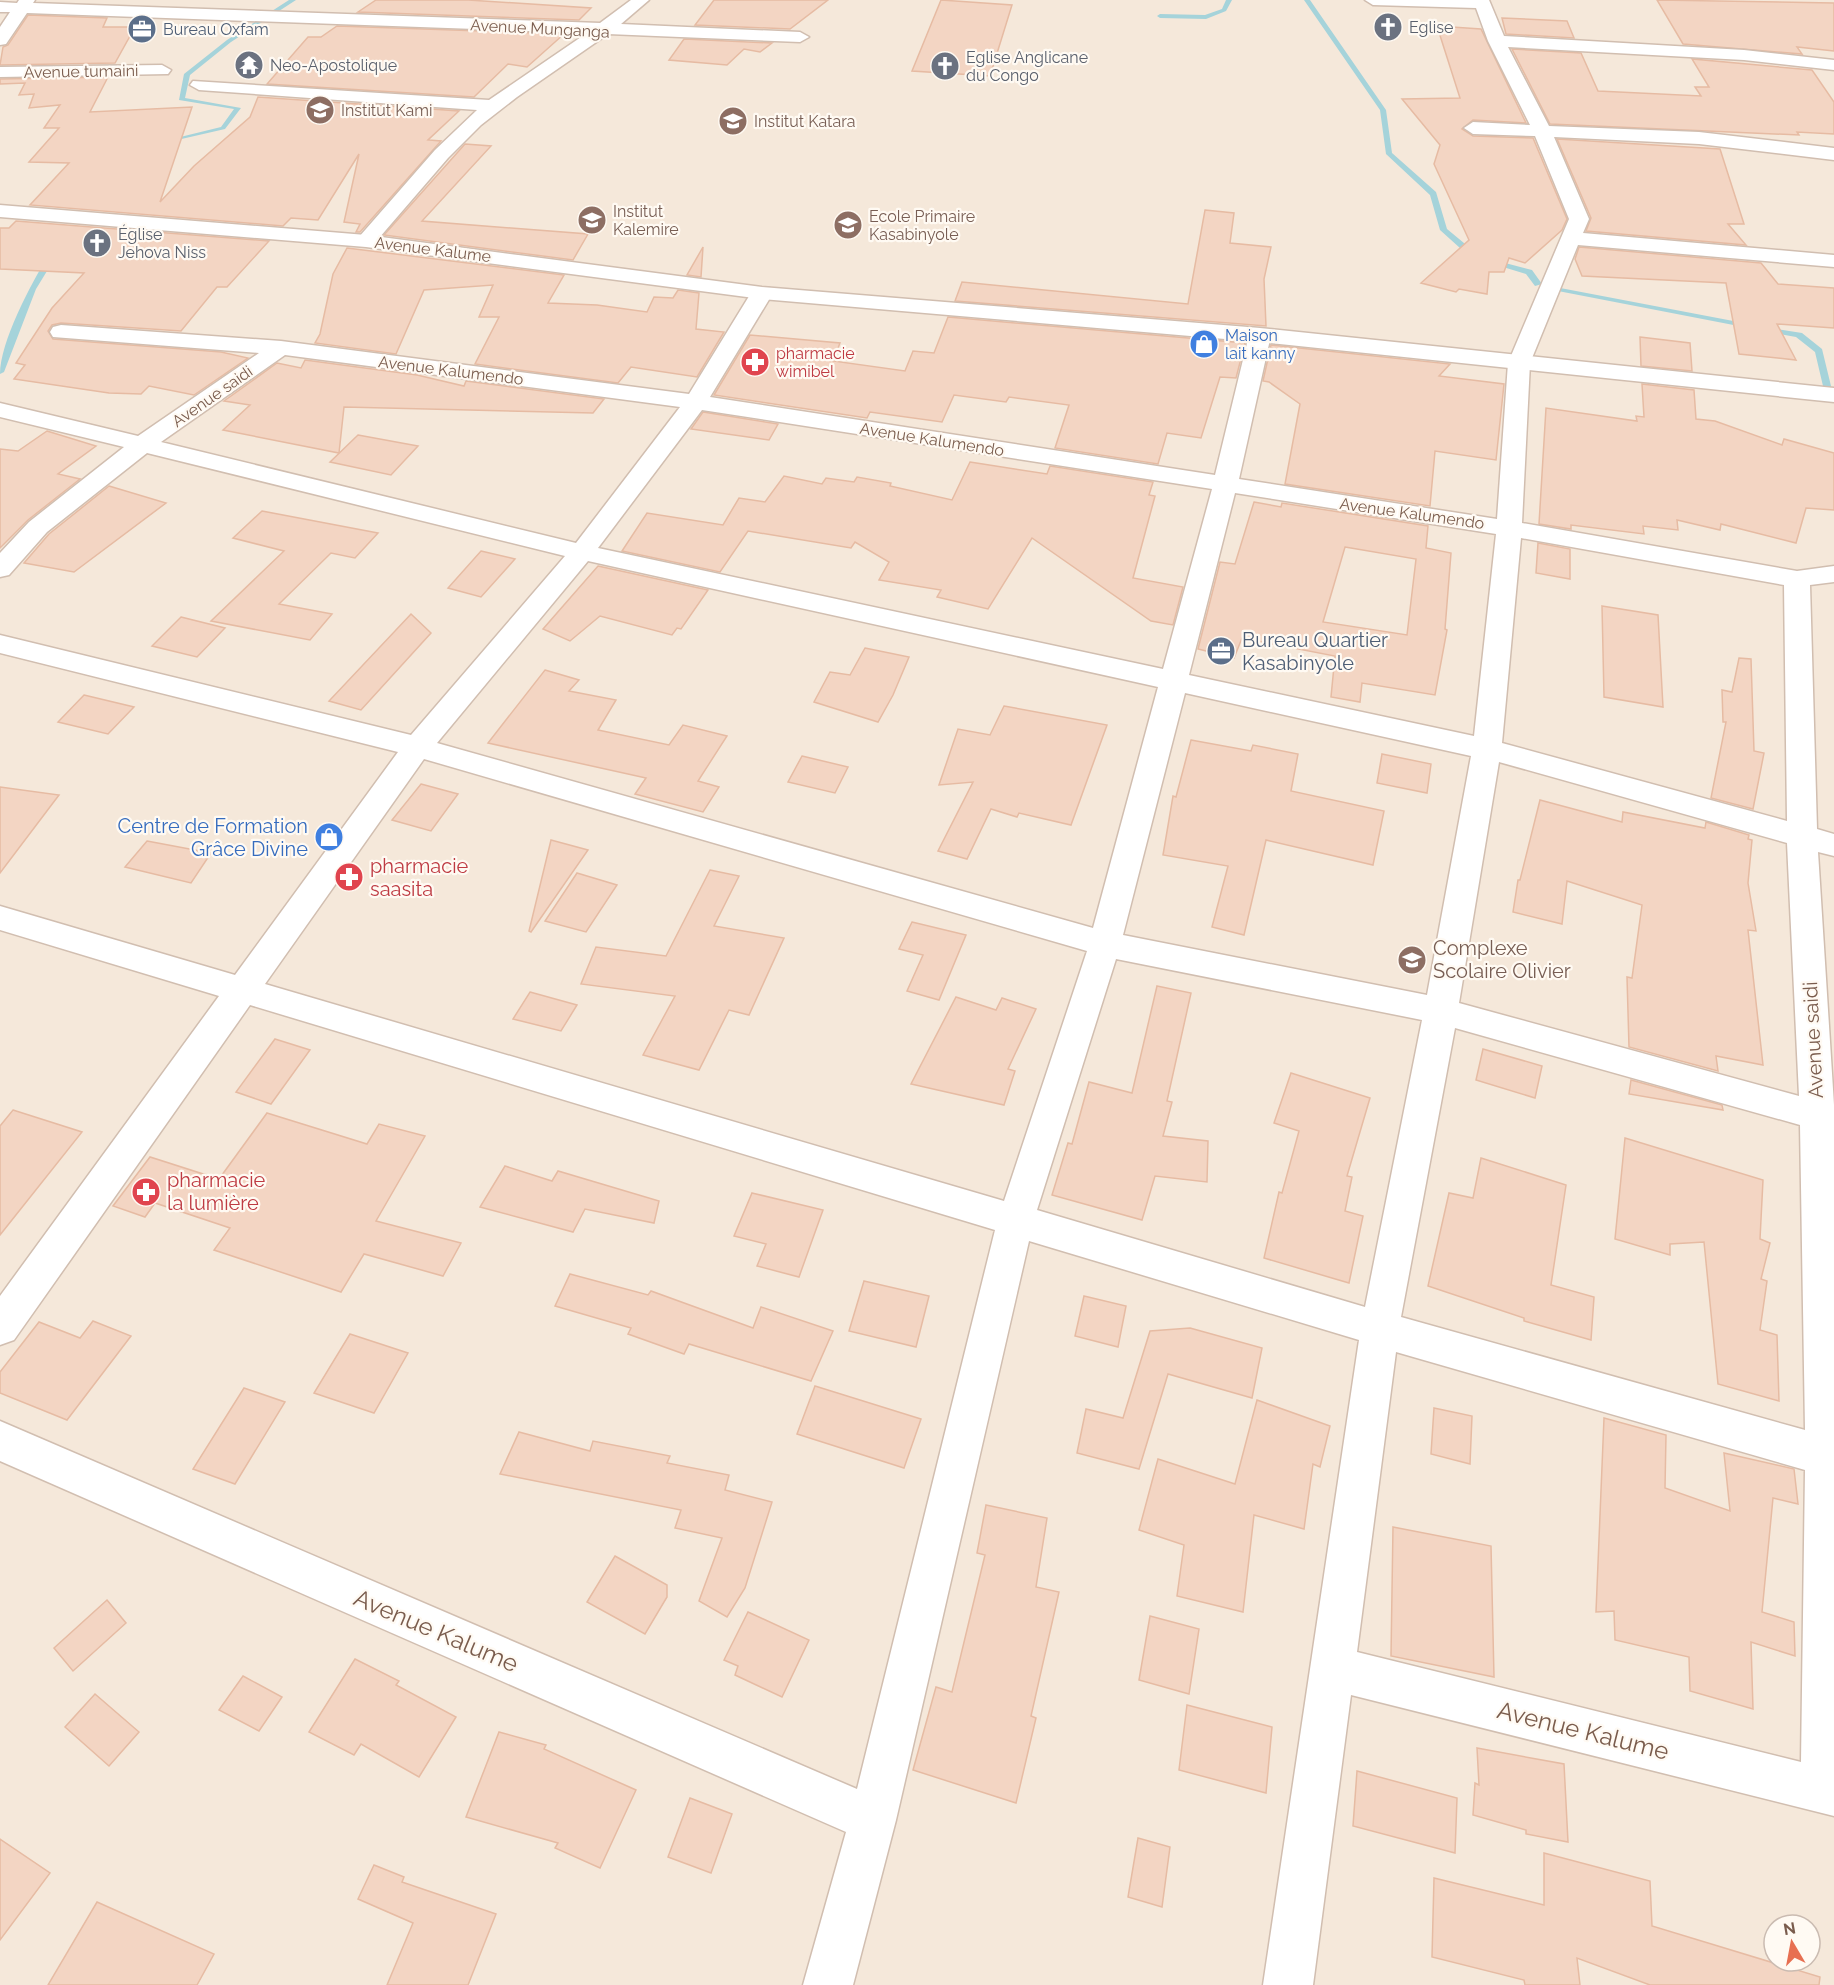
<svg xmlns="http://www.w3.org/2000/svg" width="1834" height="1985" viewBox="0 0 1834 1985" font-family="Raleway,sans-serif">
	<rect width="100%" height="100%" fill="#fdf6ec"/>
	<!-- residential -->
	<path fill="#f5e8da" fill-rule="evenodd" d="M0,0h1834v1985h-1834zM1774,1925h36v36h-36z"/>
	<g fill="none" stroke-linecap="round" stroke-linejoin="round">
		<!-- stream -->
		<g fill="#a5d3da" fill-rule="evenodd">
			<path d="M289,0h7l-65,42 -41,33 -5,23 56,10 -16,21 -61,14v-2l57,-14 13,-18 -55,-9 5,-26 43,-34z"/>
			<path d="M1226,0h6l-6,11 -20,8 -46,-1 -3,-2 3,-2 45,1 17,-6z"/>
			<path d="M1304,0h6l76,110 6,43 44,39 11,37 29,24v4h-6l-30,-27 -10,-35 -44,-41 -6,-44z"/>
			<path d="M48,256l7,2 -19,31 -32,83 -4,2c0,-32 31,-90 48,-118z"/>
			<path d="M1490,259l42,11 10,14 -7,2 -9,-12 -36,-11z"/>
			<path d="M1555,287l194,37 4,2 -4,2 -191,-37h-3z"/>
			<path d="M1763,327l39,6 20,16 9,37 -1,2 -7,-2 -8,-34 -19,-15 -33,-6z"/>
		</g>
	</g>
	<!-- building -->
	<g fill="#f3d5c3" stroke="#e6bba3" stroke-width="1.5" fill-rule="evenodd">
		<path d="M376,0h92l123,8 -12,12 -221,-8z"/>
		<path d="M714,0h114l-38,29 -95,-4z"/>
		<path d="M941,0l71,5 -22,71 -78,-5z"/>
		<path d="M1657,0l177,3v48l-37,-4 5,7 -119,-10z"/>
		<path d="M28,15l79,3 -4,9h32l-20,36 -115,2 3,-18 5,-2z"/>
		<path d="M1502,18l65,3 7,17 -68,-4z"/>
		<path d="M337,26l227,8 -37,33 -19,-3 -34,33 -207,-13 41,-47h13z"/>
		<path d="M1437,26l44,3 45,94 -53,-3 -11,9 11,7 60,2 34,81 -5,11 -37,33 -16,-5 -5,14h-15l-2,22 -28,-5 -3,3 -35,-9 48,-43 -35,-76 6,-19 -38,-46 58,-1z"/>
		<path d="M684,39l88,4 -12,9 -16,-3 -17,16 -58,-5z"/>
		<path d="M1512,49l69,4 17,38 103,5 -6,-9h14l-17,-28 120,11 22,32v32l-37,-2 2,3 -249,-11z"/>
		<path d="M108,77l-18,35 102,-5 -32,95 34,-36 56,-49 8,-20 201,14 -31,29 13,1 -81,91h-4l4,-8 -16,-2 15,-68 -41,66 -27,-2 -8,8 -253,-21 39,-42 -40,-1 30,-34h-15l16,-23 -31,3 5,-14 -15,1 6,-12 -25,1v-5z"/>
		<path d="M1557,139l163,10 24,75h-16l18,21 -160,-14 5,-13z"/>
		<path d="M465,144l26,2 -69,75 166,13 -15,26 -189,-25z"/>
		<path d="M1205,210l29,3 -4,30 41,4 -7,32 2,47 -311,-25 7,-19 226,22z"/>
		<path d="M16,221l253,20 -42,46h-10l-36,44 -120,-8 -9,2 -4,6 5,8 168,13 27,6 -54,37 -45,-9 -8,8 -32,-1 -95,-14 11,-14 -9,-2 36,-55 32,-35 -84,-4v-41h9z"/>
		<path d="M703,247l-2,30 -14,-2z"/>
		<path d="M1579,247l182,16 17,21 56,4v40l-57,-4 19,36 -57,-6 -13,-71 -144,-7 -7,-17z"/>
		<path d="M347,248l217,27 -16,28 49,2 50,7 7,-15 19,1 5,-8 21,3 -3,36 28,3 -27,45 -66,-10 -13,16 -143,-19 24,-47h-20l14,-32 -69,5 -28,64 -81,-11 5,-9 13,-60z"/>
		<path d="M948,317l297,26 -9,35 -16,-1 -19,61 -34,-5 -9,31 -103,-16 14,-43 -60,-8 -3,5 -52,-7 -12,27 -72,-10 -3,6 -153,-23 36,-60 90,8 -7,18 72,10 8,-20 21,2z"/>
		<path d="M1640,337l50,6 2,28 -51,-5z"/>
		<path d="M1271,345l179,19 -11,12 65,8 -8,76 -61,-9 -5,55 -145,-22 15,-80 -31,-22 -6,-1z"/>
		<path d="M305,360l112,15 47,11 2,-5 138,18 -11,14 -249,-6 -5,46 -116,-23 27,-25 -26,-4 53,-38 24,5z"/>
		<path d="M1642,384l52,6 2,29 19,2 67,24 2,-6 50,14v57l-28,-2 -10,35 -75,-19 -1,6 -43,-10 1,10 -35,-4 1,8 -73,-9v4l-32,-5 7,-116 91,13 -1,-5 8,1z"/>
		<path d="M703,412l75,12 -9,16 -78,-11z"/>
		<path d="M47,431l49,15 -38,28 22,5 -52,41 -28,28v-99l18,2z"/>
		<path d="M358,435l60,11 -27,29 -61,-13z"/>
		<path d="M970,462l77,12 3,-8 103,16 -4,13 6,1 -22,82 50,9 -10,38 -22,-4 -119,-83 -44,71 -51,-12 4,-7 -62,-10 10,-18 -34,-20 -4,6 -103,-17 -28,41 -98,-21 25,-38 76,12 16,-27 26,4 19,-26 38,8 4,-6 28,4 3,-5 34,6 -1,3 62,14z"/>
		<path d="M109,486l57,17 -92,69 -50,-9 25,-29z"/>
		<path d="M1254,502l27,5 1,-4 146,23 -2,22 25,5 -6,76 2,1 -12,65 -73,-12 -2,19 -29,-5 4,-41 -93,-18 -8,20 -36,-9 22,-87 15,2zM1345,547l71,12 -9,76 -84,-13z"/>
		<path d="M262,511l116,22 -23,25 -24,-5 -52,51 53,10 -22,26 -99,-19 73,-70 -51,-13z"/>
		<path d="M1538,543l32,6v30l-34,-6z"/>
		<path d="M481,551l34,8 -34,38 -33,-9z"/>
		<path d="M598,566l110,24 -27,39 -4,-1 -5,7 -72,-19 -30,25 -27,-12z"/>
		<path d="M1602,606l56,9 5,92 -59,-10z"/>
		<path d="M411,614l20,19 -70,77 -32,-9z"/>
		<path d="M181,617l44,11 -28,29 -45,-11z"/>
		<path d="M865,648l44,9 -16,38 -15,27 -64,-20 16,-30 20,3z"/>
		<path d="M1739,658l12,1 3,92 10,2 -11,56 -42,-11 15,-76h-3l-1,-32 10,2z"/>
		<path d="M545,670l34,10 -10,11 47,9 -18,30 71,15 14,-20 44,11 -29,45 21,6 -16,25 -68,-18 11,-16 -158,-35z"/>
		<path d="M84,695l50,12 -26,27 -50,-12z"/>
		<path d="M1004,706l103,19 -36,100 -52,-12 -2,4 -26,-8 -24,50 -29,-8 35,-69 -34,3 19,-56 32,6z"/>
		<path d="M1191,740l60,11 2,-6 45,9 -7,37 93,20 -11,54 -107,-25 -22,95 -32,-8 16,-61 -65,-11 10,-59 3,1z"/>
		<path d="M1382,754l49,10 -4,29 -50,-10z"/>
		<path d="M802,756l46,11 -13,26 -47,-11z"/>
		<path d="M421,784l37,10 -27,37 -39,-11z"/>
		<path d="M0,787l59,8 -59,78z"/>
		<path d="M1540,800l82,22 1,-10 82,16 1,-6 43,13 -1,4 4,1 -4,43 8,48 -8,-1 15,135 -47,-9 2,15 -89,-24 -2,-70 5,1 10,-73 -75,-24 -5,43 -49,-12 5,-32h2z"/>
		<path d="M551,840l37,10 -57,82 -2,-1z"/>
		<path d="M147,841l64,12 -20,30 -66,-16z"/>
		<path d="M710,870l29,6 -25,50 70,12 -35,77 -20,-5 -30,60 -56,-15 32,-59 -94,-12 15,-37 70,9z"/>
		<path d="M577,873l40,12 -31,47 -41,-11z"/>
		<path d="M912,922l54,13 -27,65 -32,-9 16,-36 -24,-6z"/>
		<path d="M1157,986l34,7 -24,108 5,1 -9,34 45,5 -1,41 -52,-6 -13,44 -90,-25 16,-52 4,1 17,-62 43,11z"/>
		<path d="M530,992l47,13 -16,26 -48,-12z"/>
		<path d="M956,997l40,13 6,-12 34,11 -28,60 7,2 -11,34 -93,-21z"/>
		<path d="M275,1039l35,11 -39,54 -35,-12z"/>
		<path d="M1483,1049l59,17 -7,32 -59,-18z"/>
		<path d="M1291,1073l79,25 -23,78 5,1 -7,34 18,5 -14,67 -85,-25 15,-66 3,1 17,-62 -25,-8z"/>
		<path d="M1631,1080l91,25 1,5 -94,-16z"/>
		<path d="M13,1110l69,22 -82,103v-109z"/>
		<path d="M267,1113l100,31 12,-20 46,12 -49,85 85,22 -18,33 -79,-22 -23,38 -127,-42 16,-22 -75,-25 -10,14 -32,-11 37,-49 69,22z"/>
		<path d="M1625,1138l138,42 -3,59 10,4 -9,36 6,2 -7,49 17,5 2,66 -61,-17 -14,-142 -34,2v11l-55,-16z"/>
		<path d="M1481,1158l85,27 -15,100 43,12 -3,43 -67,-19v-3l-96,-32 21,-93 24,5z"/>
		<path d="M505,1166l47,15 6,-10 101,30 -5,22 -69,-14 -12,23 -93,-25z"/>
		<path d="M752,1193l71,17 -24,67 -42,-11 9,-22 -32,-8z"/>
		<path d="M570,1274l78,21 3,-4 102,37 8,-21 72,24 -22,50 -122,-37 -5,10 -56,-20 3,-6 -76,-22z"/>
		<path d="M864,1281l65,15 -13,51 -67,-16z"/>
		<path d="M1084,1296l42,10 -8,41 -43,-11z"/>
		<path d="M93,1321l38,15 -64,84 -67,-27v-21l39,-50 41,16z"/>
		<path d="M1190,1328l72,20 -10,50 -84,-24 -29,95 -62,-16 9,-44 37,9 27,-87z"/>
		<path d="M350,1334l58,19 -34,60 -60,-20z"/>
		<path d="M815,1386l106,33 -17,49 -107,-34z"/>
		<path d="M244,1388l41,14 -50,82 -42,-15z"/>
		<path d="M1257,1400l73,26 -10,41 -7,-3 -9,65 -50,-14 -11,97 -66,-16 7,-51 -45,-15 19,-71 77,25z"/>
		<path d="M1434,1408l38,8 -2,48 -39,-10z"/>
		<path d="M1604,1418l62,17 -1,53 65,23 -6,-58 70,16 4,35 -25,-6 -11,114 32,10 1,34 -44,-14 2,67 -63,-18 -1,-34 -74,-17 -1,-29 -18,1z"/>
		<path d="M519,1432l71,19 3,-10 77,15 -3,7 62,12 -4,15 47,12 -27,86 -18,29 -28,-16 23,-63 -47,-10 6,-18 -181,-36z"/>
		<path d="M986,1505l61,13 -11,69 23,5 -28,124 5,2 -20,85 -103,-33 23,-83 16,5 33,-137 -8,-2z"/>
		<path d="M1393,1527l98,19 3,131 -103,-21z"/>
		<path d="M615,1556l52,29v12l-22,37 -58,-32z"/>
		<path d="M107,1600l19,23 -53,48 -19,-23z"/>
		<path d="M748,1612l61,28 -27,57 -47,-22 3,-9 -14,-6z"/>
		<path d="M1150,1616l49,13 -10,65 -50,-14z"/>
		<path d="M355,1659l44,22 -3,4 60,32 -37,60 -58,-33 -7,11 -45,-23z"/>
		<path d="M243,1676l39,21 -23,34 -40,-21z"/>
		<path d="M95,1694l44,38 -30,34 -44,-39z"/>
		<path d="M1187,1705l85,22 -6,66 -87,-23z"/>
		<path d="M499,1732l47,13 -2,4 92,41 -36,78 -45,-20 3,-5 -92,-26z"/>
		<path d="M1477,1748l87,16 4,78 -42,-8v-4l-53,-15 2,-32 4,2z"/>
		<path d="M1357,1771l100,27 -2,55 -102,-27z"/>
		<path d="M690,1798l42,16 -21,59 -43,-16z"/>
		<path d="M1138,1838l32,9 -8,60 -34,-10z"/>
		<path d="M0,1839l50,34 -50,67z"/>
		<path d="M1544,1853l106,28 2,45 168,51 -1,8h-169l-73,-27 3,27h-55l-1,-5 -92,-23 2,-79 110,27z"/>
		<path d="M374,1865l30,12 -2,5 94,32 -28,71h-81l26,-62 -55,-24z"/>
		<path d="M97,1902l117,52 -17,31h-149z"/>
	</g>
	<g fill="none" stroke-linecap="round" stroke-linejoin="round">
		<!-- minor casing -->
		<g stroke="#d1beb0" stroke-width="3">
			<g id="minor">
				<path d="M19,0h16l-2,3 567,20 31,-23h18l-28,24 179,8 9,5 -9,5 -192,-8 -91,63 -36,28 -33,33 -75,87h-14l-3,-4 3,-4 76,-87 42,-40 -278,-20 -9,-5 3,-4 296,19 98,-67 -560,-20 -21,31 -6,1v-18l10,-15h-10v-10l17,1z"/>
				<path d="M1365,0h124l15,36 240,14 90,10v10l-90,-10 -236,-13 41,79 150,6 135,16v12l-135,-16 -145,-7 35,82 -6,14 251,22v12l-256,-22 -48,118 -8,160 275,48 37,-5v16l-24,3 7,244 17,5v22l-16,-4 16,253v711l-483,-121 -38,290h-50l96,-645 -330,-99 -133,579 -43,165h-50l43,-153 -846,-371v-40l857,368 138,-559 -745,-225 -236,335 -14,5v-49l219,-300 -219,-66v-24l235,69 163,-223 -398,-99v-18l411,100 154,-179 -418,-103 -100,79 -38,43 -9,2v-24l29,-31 95,-75 -124,-30v-14l138,33 121,-83 -206,-16 -3,-5 3,-5 8,-2 220,16 408,53 62,-101 3,-5h16l3,5 -63,104 505,78 34,-140 3,-5h16l3,5 -32,144 258,40 11,-156 61,-144 -34,-83 -62,-2 -9,-6 9,-6 57,3 -42,-84 -12,-33 -103,-3zM285,355l395,52 -104,136 -415,-101zM702,410l510,79 -49,180 -565,-121zM1235,493l261,41 -22,202 -285,-61zM1521,538l263,47 3,236 -285,-78zM588,561l570,126 -65,241 -656,-185zM1185,693l286,63 -44,239 -304,-60zM424,759l663,192 -83,250 -739,-217zM1499,762l288,81 12,253 -340,-93zM1116,959l306,61 -57,287 -328,-97zM1455,1028l345,97 5,305 -404,-113zM1396,1352l409,118 -4,292 -444,-110z"/>
				<path d="M162,65l9,5 -3,4 -168,3v-10z"/>
			</g>
		</g>
		<!-- tertiary casing -->
		<g stroke="#d1beb0" stroke-width="3">
			<path id="tertiary" d="M0,205l366,30 396,52 498,41 574,60v14l-574,-60 -498,-43 -396,-52 -366,-30z"/>
		</g>
		<!-- minor -->
		<use href="#minor" fill="#fff" fill-rule="evenodd"/>
		<!-- tertiary -->
		<use href="#tertiary" fill="#fff" fill-rule="evenodd"/>
	</g>
	<!-- icons -->
	<defs>
		<g id="church-disc" transform="scale(1.5)"><circle r="9.5" fill="#6b7280" stroke="#fffaf3"/><path d="M-1.2-6h2.4v3.5h3.3v2.4h-3.3V6h-2.4V-.1h-3.3v-2.4h3.3Z" fill="#fff"/></g>
		<g id="office-disc" transform="scale(1.5)"><circle r="9.5" fill="#5c6f8a" stroke="#fffaf3"/><path d="M-6-3h4V-5.5h4V-3h4V5H-6ZM-1-4.5V-3h2v-1.5ZM-6 0V1H6V0Z" fill="#fff"/></g>
		<g id="temple-disc" transform="scale(1.5)"><circle r="9.5" fill="#6b7280" stroke="#fffaf3"/><path d="M0-6L5-2H3V0L6.5 2.5H4V6H1.5V3h-3V6H-4V2.5H-6.5L-3 0V-2H-5Z" fill="#fff"/></g>
		<g id="school-disc" transform="scale(1.5)"><circle r="9.5" fill="#8d6e63" stroke="#fffaf3"/><path d="M0-5L7-2L0 1L-7-2ZM-4 1L0 2.5L4 1V4Q0 6-4 4Z" fill="#fff"/></g>
		<g id="shop-disc" transform="scale(1.5)"><circle r="9.5" fill="#3f7fe0" stroke="#fffaf3"/><path d="M-5-2.5h2.3a2.7 3.5 0 0 1 5.4 0H5L5.5 6h-11ZM-1.5-2.5h3a1.5 2.3 0 0 0-3 0Z" fill="#fff"/></g>
		<g id="pharmacy-disc" transform="scale(1.5)"><circle r="9.5" fill="#e0444e" stroke="#fffaf3"/><path d="M-2-6h4v4h4v4h-4v4h-4v-4h-4v-4h4Z" fill="#fff"/></g>
	</defs>
	<g fill-rule="evenodd">
		<use href="#church-disc" x="1388" y="27"/>
		<use href="#office-disc" x="142" y="29"/>
		<use href="#temple-disc" x="249" y="65"/>
		<use href="#church-disc" x="945" y="66"/>
		<use href="#school-disc" x="320" y="110"/>
		<use href="#school-disc" x="733" y="121"/>
		<use href="#school-disc" x="592" y="220"/>
		<use href="#school-disc" x="848" y="225"/>
		<use href="#church-disc" x="97" y="243"/>
		<use href="#shop-disc" x="1204" y="344"/>
		<use href="#pharmacy-disc" x="755" y="362"/>
		<use href="#office-disc" x="1221" y="651"/>
		<use href="#shop-disc" x="329" y="837"/>
		<use href="#pharmacy-disc" x="349" y="877"/>
		<use href="#school-disc" x="1412" y="960"/>
		<use href="#pharmacy-disc" x="146" y="1192"/>
	</g>
	<g text-anchor="middle" stroke-width="4.5" stroke-linejoin="round" paint-order="stroke">
		<!-- far-worship labels -->
		<g font-size="16" fill="#5b616d" stroke="#fffaf3" text-anchor="start">
			<text x="1409" y="33">Eglise</text>
			<text x="966" y="63">Eglise Anglicane<tspan x="966" dy="18">du Congo</tspan></text>
			<text x="270" y="71">Neo-Apostolique</text>
			<text x="118" y="240">Église<tspan x="118" dy="18">Jehova Niss</tspan></text>
		</g>
		<!-- far-street labels -->
		<g font-size="16" fill="#7a5c4d" stroke="#fffaf3">
			<text transform="translate(540 28) rotate(3)" y="6">Avenue Munganga</text>
			<text transform="translate(81 71) rotate(-1)" y="6">Avenue tumaini</text>
			<text transform="translate(433 249) rotate(7)" y="6">Avenue Kalume</text>
			<text transform="translate(451 370) rotate(7)" y="6">Avenue Kalumendo</text>
			<text transform="translate(212 396) rotate(-35)" y="6">Avenue saidi</text>
			<text transform="translate(932 439) rotate(9)" y="6">Avenue Kalumendo</text>
			<text transform="translate(1412 513) rotate(8)" y="6">Avenue Kalumendo</text>
		</g>
		<!-- far-service labels -->
		<g font-size="16" fill="#4e5e75" stroke="#fffaf3" text-anchor="start">
			<text x="163" y="35">Bureau Oxfam</text>
		</g>
		<!-- far-education labels -->
		<g font-size="16" fill="#785e54" stroke="#fffaf3" text-anchor="start">
			<text x="341" y="116">Institut Kami</text>
			<text x="754" y="127">Institut Katara</text>
			<text x="613" y="217">Institut<tspan x="613" dy="18">Kalemire</tspan></text>
			<text x="869" y="222">Ecole Primaire<tspan x="869" dy="18">Kasabinyole</tspan></text>
		</g>
		<!-- far-shop labels -->
		<g font-size="16" fill="#366cbe" stroke="#fffaf3" text-anchor="start">
			<text x="1225" y="341">Maison<tspan x="1225" dy="18">lait kanny</tspan></text>
		</g>
		<!-- far-health labels -->
		<g font-size="16" fill="#be3a42" stroke="#fffaf3" text-anchor="start">
			<text x="776" y="359">pharmacie<tspan x="776" dy="18">wimibel</tspan></text>
		</g>
		<!-- service labels -->
		<g font-size="20" fill="#4e5e75" stroke="#fffaf3" text-anchor="start">
			<text x="1242" y="647">Bureau Quartier<tspan x="1242" dy="23">Kasabinyole</tspan></text>
		</g>
		<!-- shop labels -->
		<g font-size="20" fill="#366cbe" stroke="#fffaf3" text-anchor="end">
			<text x="308" y="833">Centre de Formation<tspan x="308" dy="23">Grâce Divine</tspan></text>
		</g>
		<!-- health labels -->
		<g font-size="20" fill="#be3a42" stroke="#fffaf3" text-anchor="start">
			<text x="370" y="873">pharmacie<tspan x="370" dy="23">saasita</tspan></text>
			<text x="167" y="1187">pharmacie<tspan x="167" dy="23">la lumière</tspan></text>
		</g>
		<!-- education labels -->
		<g font-size="20" fill="#785e54" stroke="#fffaf3" text-anchor="start">
			<text x="1433" y="955">Complexe<tspan x="1433" dy="23">Scolaire Olivier</tspan></text>
		</g>
		<!-- street labels -->
		<g font-size="20" fill="#7a5c4d" stroke="#fffaf3">
			<text transform="translate(1813 1040) rotate(-93)" y="7">Avenue saidi</text>
		</g>
		<!-- near-street labels -->
		<g font-size="24" fill="#7a5c4d" stroke="#fffaf3">
			<text transform="translate(436 1631) rotate(23)" y="8">Avenue Kalume</text>
			<text transform="translate(1583 1731) rotate(14)" y="8">Avenue Kalume</text>
		</g>
	</g>
	<!-- north arrow -->
	<g transform="translate(1792 1943) rotate(350)"><circle r="28" fill="#fffaf3" stroke="#cabbb1" stroke-width="1.5"/>
	<path d="M0-4.5L10 22L0 15L-10 22Z" fill="#e76f51"/>
	<text y="-9" font-size="16" font-weight="bold" text-anchor="middle" fill="#7a5c4d">N</text>
	</g>
</svg>
